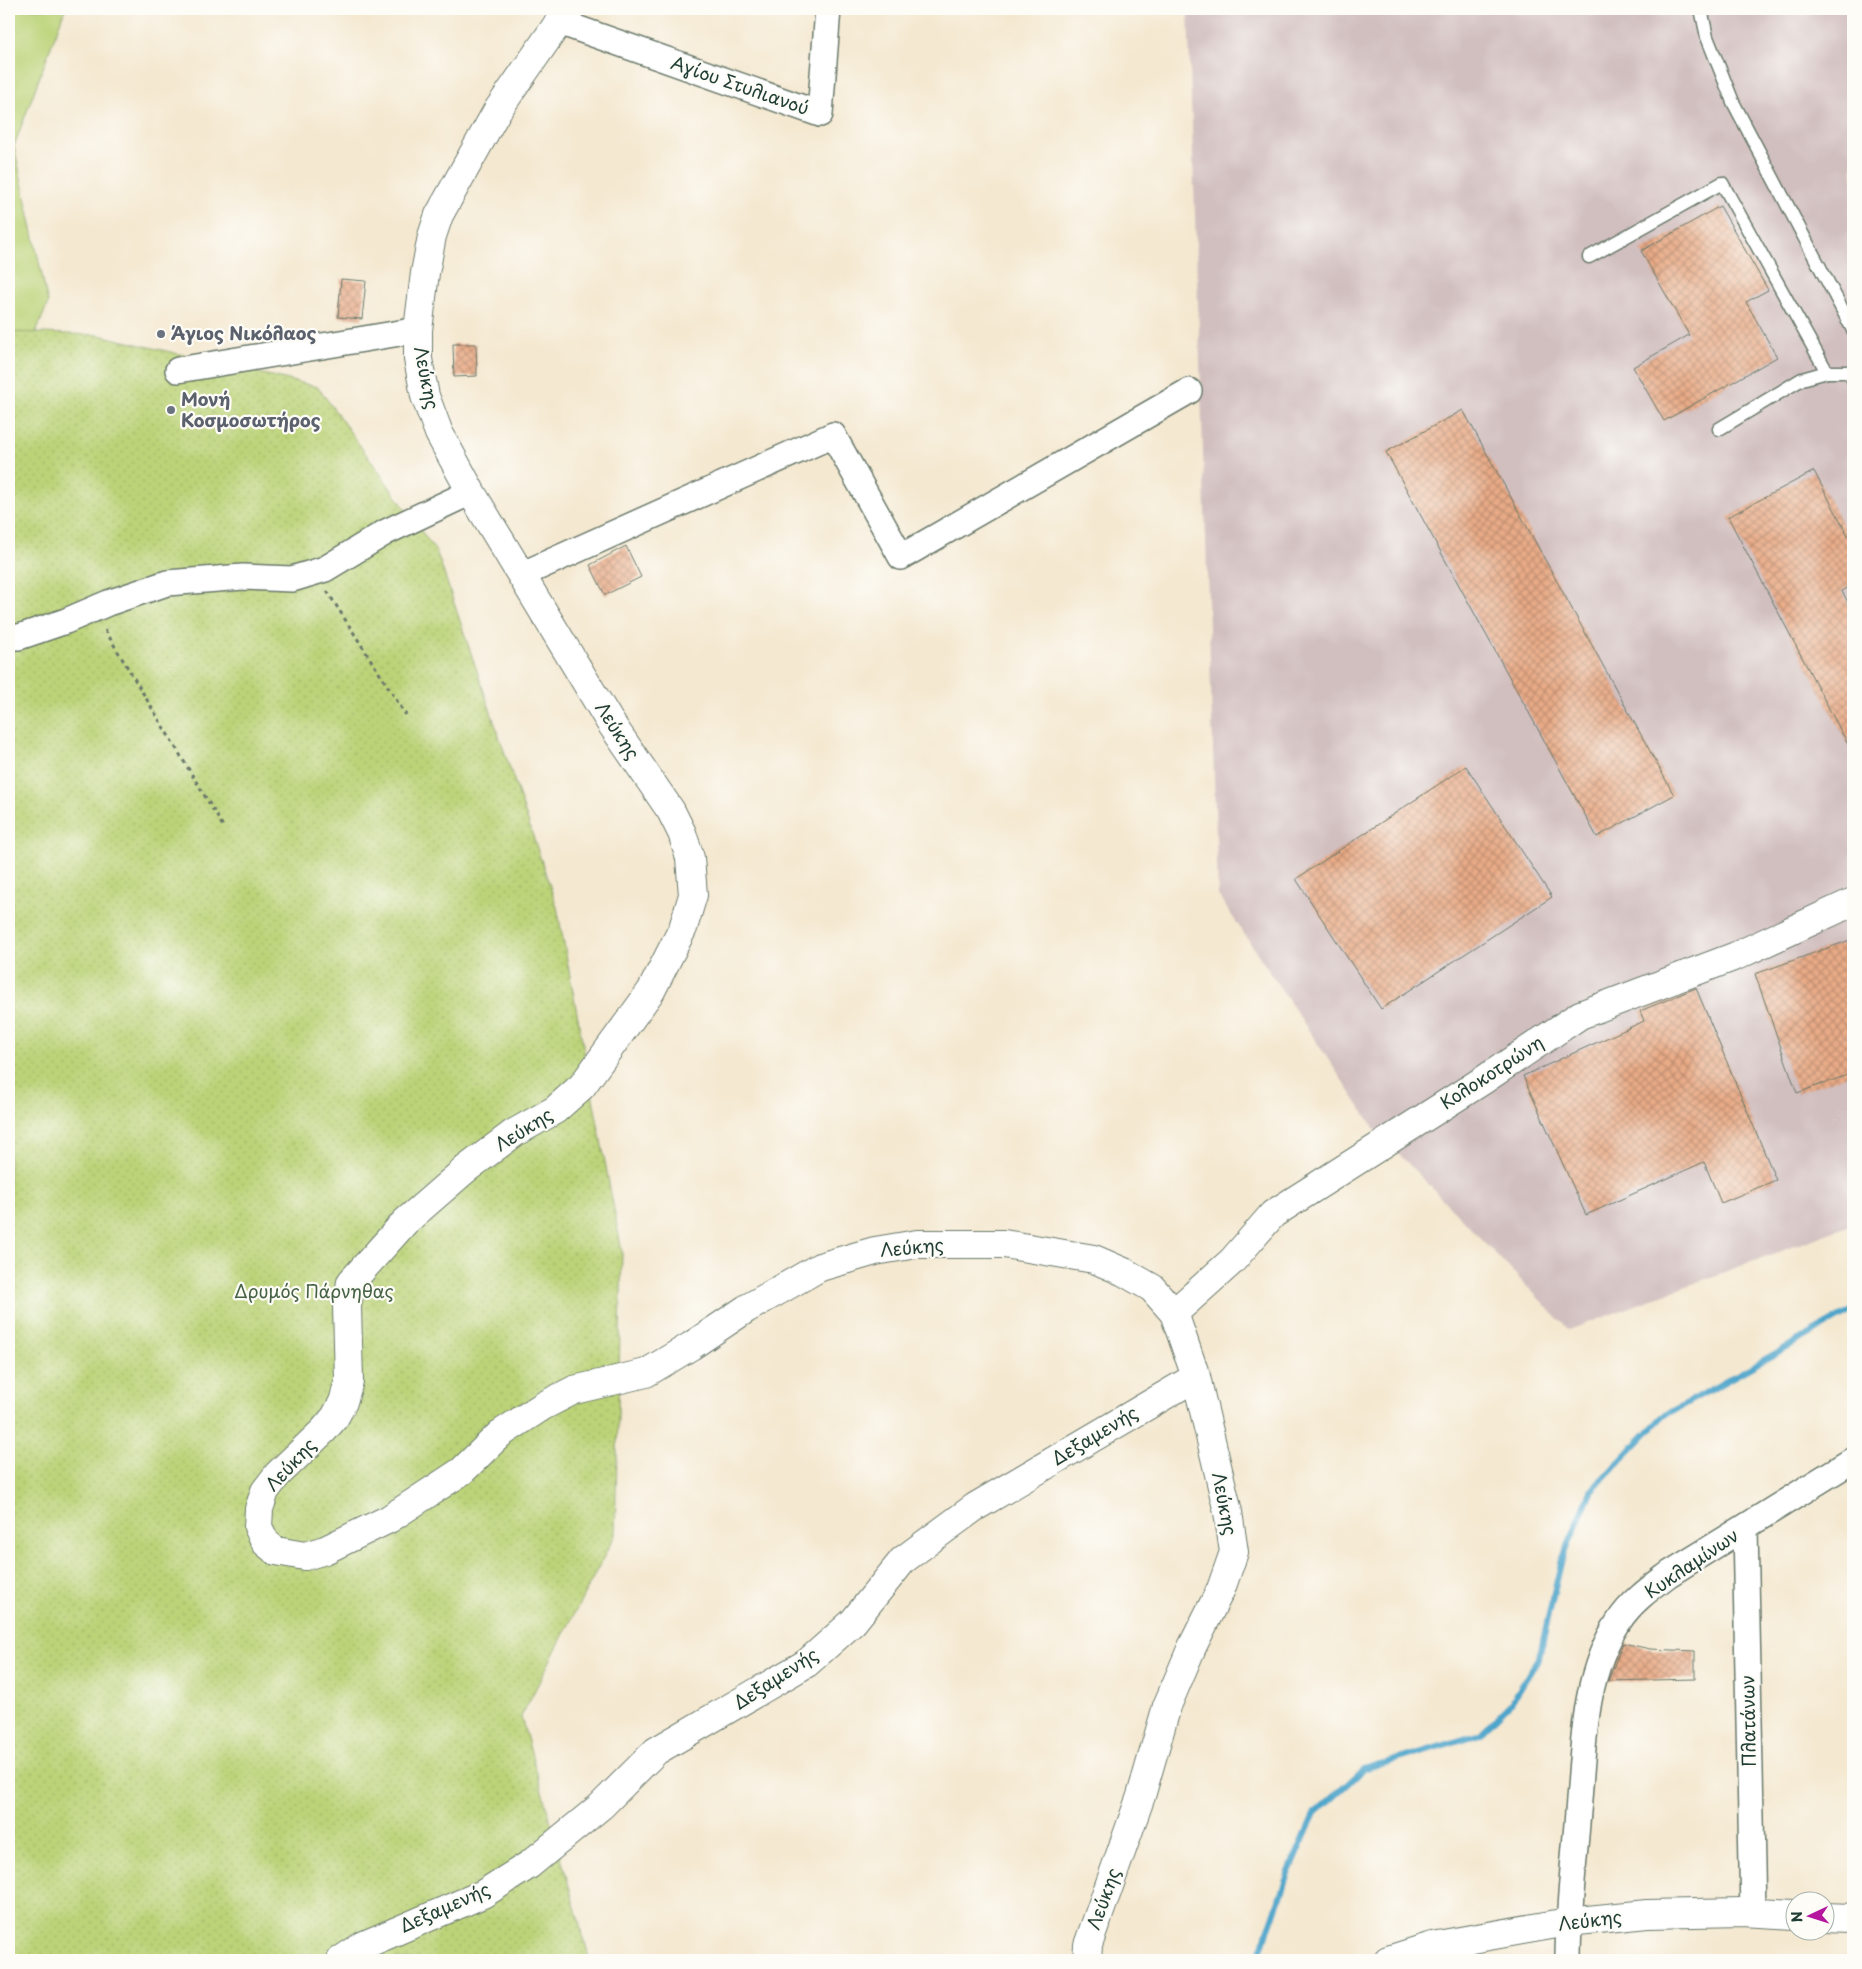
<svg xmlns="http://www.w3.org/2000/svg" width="1862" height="1969" viewBox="0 0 1862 1969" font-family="'Playpen Sans',sans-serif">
	<defs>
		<pattern id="park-dots" width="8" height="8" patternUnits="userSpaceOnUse" patternTransform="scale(1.25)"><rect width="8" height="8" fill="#bcd378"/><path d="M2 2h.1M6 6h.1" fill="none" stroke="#a1b668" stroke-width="1.8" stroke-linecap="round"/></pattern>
		<pattern id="building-cross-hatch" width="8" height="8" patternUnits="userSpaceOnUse" patternTransform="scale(1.25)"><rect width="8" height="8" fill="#e9ab87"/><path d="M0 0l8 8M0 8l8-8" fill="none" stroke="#bc8c6f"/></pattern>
	</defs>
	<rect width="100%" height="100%" fill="#fdfcf7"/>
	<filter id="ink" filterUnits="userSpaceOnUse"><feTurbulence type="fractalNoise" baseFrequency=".02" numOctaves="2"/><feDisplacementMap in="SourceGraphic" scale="10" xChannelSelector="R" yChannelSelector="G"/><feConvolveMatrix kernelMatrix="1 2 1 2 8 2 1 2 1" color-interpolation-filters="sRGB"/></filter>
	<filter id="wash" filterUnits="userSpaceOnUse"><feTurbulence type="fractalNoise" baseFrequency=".0096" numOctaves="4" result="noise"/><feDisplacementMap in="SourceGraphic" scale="20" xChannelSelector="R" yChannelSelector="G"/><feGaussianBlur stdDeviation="1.12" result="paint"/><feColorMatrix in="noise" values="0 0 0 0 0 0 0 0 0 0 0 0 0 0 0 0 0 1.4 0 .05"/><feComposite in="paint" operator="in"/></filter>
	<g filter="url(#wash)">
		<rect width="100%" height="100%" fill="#f4e8d0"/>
		<!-- industrial -->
		<path fill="#d1bfbf" d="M1188,9h665v1215l-284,106 -194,-201 -157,-234z"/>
		<!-- grass -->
		<path fill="#bcd378" stroke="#6e8856" d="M9,9h56l-51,137 34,157 -39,95z"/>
		<!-- park -->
		<path fill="url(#park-dots)" stroke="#6e8856" d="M9,332l90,3 219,52 119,166 120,354 65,345 -7,283 -94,182 69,243h-581z"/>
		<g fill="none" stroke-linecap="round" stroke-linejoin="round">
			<!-- stream -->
			<path stroke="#4ea5cb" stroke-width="6" d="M1258,1960l30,-86 27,-61 48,-43 117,-36 31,-31 28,-45 22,-95 30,-72 71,-74 191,-107"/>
		</g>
		<g id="blocks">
			<!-- building -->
			<g fill="url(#building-cross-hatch)">
				<path d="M1720,206l48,84 -22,12 31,55 -113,64 -31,-54 56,-32 -48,-84z"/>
				<path d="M341,279l25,2 -4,38 -24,-2z"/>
				<path d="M453,344h23l1,32 -23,1z"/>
				<path d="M1463,410l211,385 -77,42 -211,-385z"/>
				<path d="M1814,471l39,74v40l-11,6 11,21v142l-125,-237z"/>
				<path d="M626,546l15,31 -36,18 -15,-30z"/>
				<path d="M1466,766l86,131 -171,112 -85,-130z"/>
				<path d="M1853,939v134l-56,20 -42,-119z"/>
				<path d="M1696,988l80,192 -55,23 -17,-41 -118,53 -63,-139 121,-55 -4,-10z"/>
				<path d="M1623,1643l27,6 45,2v28l-87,2z"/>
			</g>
		</g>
	</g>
	<g filter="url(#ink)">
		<use href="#blocks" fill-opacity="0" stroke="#6a796b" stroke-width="1"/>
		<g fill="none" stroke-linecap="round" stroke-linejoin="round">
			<!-- service casing -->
			<g stroke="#6a796b" stroke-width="15">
				<g id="service">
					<path d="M1701,9l6,28 26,65 120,228"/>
					<path d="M1589,257l133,-74 105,189"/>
					<path d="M1719,429l83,-50 25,-7h22l4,8"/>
				</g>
			</g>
			<!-- minor casing -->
			<g stroke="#6a796b" stroke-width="28">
				<g id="minor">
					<path d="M559,22l261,92 8,-105"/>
					<path d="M178,370l240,-40"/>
					<path d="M521,575l312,-140 68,122 288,-166"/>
					<path d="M9,637h10l47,-16 42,-18 59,-20 76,-6 49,2 33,-10 61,-37 85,-40"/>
					<path d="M1745,1528l8,385"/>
					<path d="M1568,1960c0,-49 6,-98 10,-148 6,-65 4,-135 41,-191 12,-19 33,-34 50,-47l184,-114"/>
				</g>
			</g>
			<!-- tertiary casing -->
			<g stroke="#6a796b" stroke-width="30">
				<g id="tertiary">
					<path d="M568,9l-71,102 -58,104 -7,21 -7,37 -7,57v29l7,37 14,37 32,59 139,230 61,89 11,22 8,25 3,37 -10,33 -32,63 -69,95 -27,24 -41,23 -48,36 -61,53 -54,60 -4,24 2,75 -6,21 -8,15 -11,13 -46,44 -13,17 -6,18 -1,18 8,16 10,8 29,5 20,-6 64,-31 73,-48 38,-37 43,-28 31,-16 72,-17 45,-27 55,-37 74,-42 55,-16 42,-7h87l90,15 30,13 28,16 22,25 22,64 32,135 6,40 -13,37 -29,58 -25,59 -26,90 -53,149 -1,15"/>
					<path d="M1174,1313l58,-52 41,-47 209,-133 98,-66 156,-59 117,-54"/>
					<path d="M1824,1917l29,1"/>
					<path d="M341,1960l23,-15 119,-51 46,-29 72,-59 55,-55 151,-88 46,-41 50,-62 72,-53 221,-130"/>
					<path d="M1388,1960l44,-14 136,-24 79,-8 95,-2 52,3"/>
				</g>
			</g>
			<!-- path -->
			<g stroke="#6a796b" stroke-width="3" stroke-dasharray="4 4" stroke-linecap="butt">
				<path d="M327,591l79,124"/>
				<path d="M105,630l119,198"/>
			</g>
			<!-- service -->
			<use href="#service" stroke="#fff" stroke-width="12"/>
			<!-- minor -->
			<use href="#minor" stroke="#fff" stroke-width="25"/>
			<!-- tertiary -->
			<use href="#tertiary" stroke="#fff" stroke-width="28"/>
		</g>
	</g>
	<!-- markers -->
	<g fill="#6b7280" stroke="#fdfcf7" stroke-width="2">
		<circle cx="161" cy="334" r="5"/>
		<circle cx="171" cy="410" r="5"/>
	</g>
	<g text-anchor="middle" stroke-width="4.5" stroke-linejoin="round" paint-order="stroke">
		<!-- street labels -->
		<g font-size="18" fill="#1f3d34" stroke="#fdfcf7">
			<text transform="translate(740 86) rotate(19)" y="6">Αγίου Στυλιανού</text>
			<text transform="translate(426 378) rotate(79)" y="6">Λεύκης</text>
			<text transform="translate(617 731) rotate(57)" y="6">Λεύκης</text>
			<text transform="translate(1492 1073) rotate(-33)" y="6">Κολοκοτρώνη</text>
			<text transform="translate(524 1130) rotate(-32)" y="6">Λεύκης</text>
			<text transform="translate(912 1248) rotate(-5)" y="6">Λεύκης</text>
			<text transform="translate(1095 1436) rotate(-31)" y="6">Δεξαμενής</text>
			<text transform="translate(291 1465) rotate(-47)" y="6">Λεύκης</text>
			<text transform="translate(1224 1504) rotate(79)" y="6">Λεύκης</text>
			<text transform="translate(1692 1564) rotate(-34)" y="6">Κυκλαμίνων</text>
			<text transform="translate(776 1679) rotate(-33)" y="6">Δεξαμενής</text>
			<text transform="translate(1749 1721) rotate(-91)" y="6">Πλατάνων</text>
			<text transform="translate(1104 1899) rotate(-70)" y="6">Λεύκης</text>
			<text transform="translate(445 1908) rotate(-24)" y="6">Δεξαμενής</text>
			<text transform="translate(1590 1921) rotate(-7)" y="6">Λεύκης</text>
		</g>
		<!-- worship labels -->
		<g font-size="18" font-weight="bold" fill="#5b616d" stroke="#fdfcf7" text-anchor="start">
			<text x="171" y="340">Άγιος Νικόλαος</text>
			<text x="181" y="406">Μονή<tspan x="181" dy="21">Κοσμοσωτήρος</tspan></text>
		</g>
		<!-- park labels -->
		<g font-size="18" fill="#466245" stroke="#fdfcf7">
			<text x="314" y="1298">Δρυμός Πάρνηθας</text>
		</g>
	</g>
	<!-- margin -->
	<rect width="1862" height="1969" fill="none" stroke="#fdfcf7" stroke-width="30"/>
	<!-- north arrow -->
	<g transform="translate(1810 1916) rotate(266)"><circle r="24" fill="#fdfcf7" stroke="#a4b0a9"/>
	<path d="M0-4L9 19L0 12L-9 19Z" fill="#b5179e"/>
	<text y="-8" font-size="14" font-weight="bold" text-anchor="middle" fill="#1f3d34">N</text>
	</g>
</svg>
